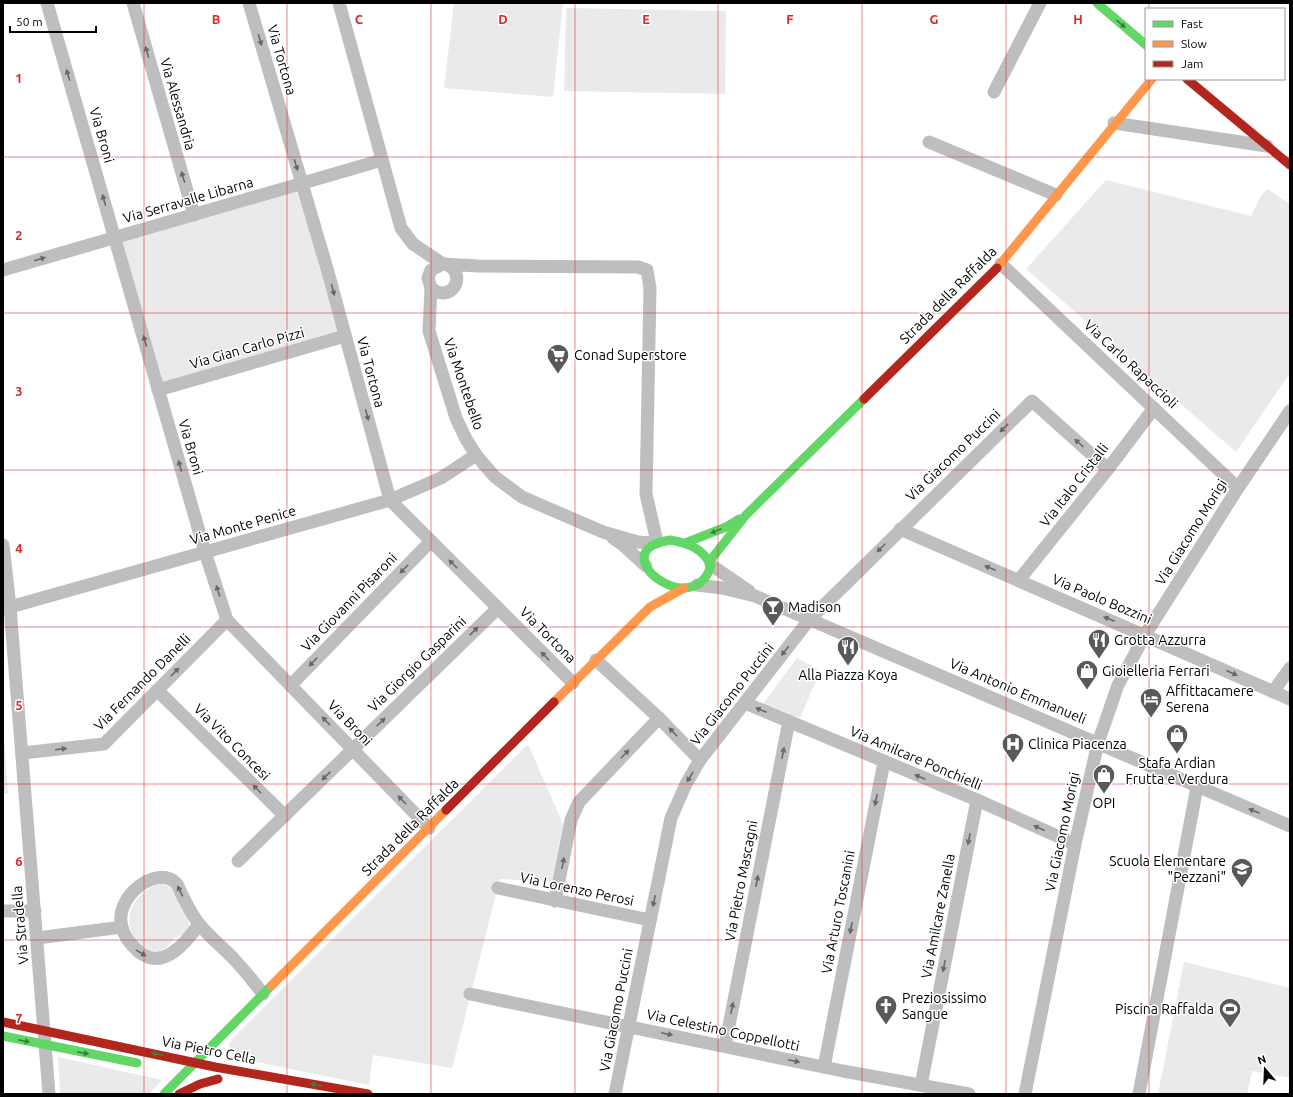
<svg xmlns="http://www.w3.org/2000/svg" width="1293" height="1097" viewBox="0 0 1293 1097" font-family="Ubuntu,sans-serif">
	<rect width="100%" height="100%" fill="#fff"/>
	<!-- green -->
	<g fill="#eaeaea">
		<path d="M454,3h109l-10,94 -109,-9z"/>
		<path d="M566,8l160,3 -1,83 -161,-3z"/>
		<path d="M1106,180l145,36 9,-19 7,-8 23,15v169l-54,79 -210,-183z"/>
		<path d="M298,189l41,142 -178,52 -40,-143z"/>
		<path d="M797,658l23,13 -20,47 -37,-14z"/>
		<path d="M3,722l5,71 -5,2z"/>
		<path d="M528,744l35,80 -11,58 -52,-3 -48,189 -79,-13 -4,30 -127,-26 -11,-5 -2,-10 4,-6z"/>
		<path d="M160,884c4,1 9,2 12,4 6,5 19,34 17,40 -3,7 -9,8 -15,10 -20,37 -67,-12 -32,-44 6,-5 10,-8 18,-10z"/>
		<path d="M1184,962l106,26v90l-38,-7 -5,23h-89z"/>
		<path d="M58,1057l104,23 -13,14h-89z"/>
	</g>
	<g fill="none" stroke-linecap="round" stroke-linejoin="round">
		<!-- street -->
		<g stroke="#bebebe" stroke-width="13">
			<path d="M47,3l158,549 22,68 202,208"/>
			<path d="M133,3l61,212"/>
			<path d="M249,3l79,269 62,228 183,183"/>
			<path d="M339,3l62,225 12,16 30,20"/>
			<path d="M994,92l46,-89"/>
			<path d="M1114,123l153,23"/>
			<path d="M929,142l127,53"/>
			<path d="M1001,264l237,224"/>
			<path d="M448,265c20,12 2,39 -17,23l-3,-10 3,-8 12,-6 35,2 160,1 9,3 3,18 -4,206 11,48"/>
			<path d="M3,270l379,-110"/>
			<path d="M431,288l-2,43 27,87 10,21 10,16 19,22 27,20 81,35 35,10 15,1"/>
			<path d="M158,390l187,-54"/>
			<path d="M900,529l390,170"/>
			<path d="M613,538l10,7 23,21"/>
			<path d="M3,545l7,62 39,487"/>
			<path d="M711,565l38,26"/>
			<path d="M1019,580l89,-111 46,-61"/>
			<path d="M697,585l25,3 33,8 535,230"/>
			<path d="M10,607l380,-107 51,-22 35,-23"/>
			<path d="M596,660l63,58 41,42"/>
			<path d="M291,685l140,-144"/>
			<path d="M157,690l128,126"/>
			<path d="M1273,692l17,-24"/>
			<path d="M745,703l232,97 98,44"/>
			<path d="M22,753l82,-9 123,-124"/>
			<path d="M238,861l260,-253"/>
			<path d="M498,888l152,32"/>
			<path d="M555,901l16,-81 8,-18 80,-84"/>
			<path d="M3,911h32"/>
			<path d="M199,924c-13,19 -36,47 -60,28 -8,-7 -15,-15 -17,-25 -9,-30 35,-63 54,-44 2,2 4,7 5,10 6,11 11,23 19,32 10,12 23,23 34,34 10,11 20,23 29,35"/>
			<path d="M37,938l85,-11"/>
			<path d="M470,994l373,77 126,23"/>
			<path d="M725,1046l64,-325"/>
			<path d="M824,1067l60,-305"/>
			<path d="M921,1085l56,-285"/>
			<path d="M615,1094l56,-276 15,-34 14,-24 109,-140 223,-219 76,68"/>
			<path d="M1025,1094l50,-250 23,-101 20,-58 27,-50 93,-147 52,-77"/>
			<path d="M1139,1094l58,-307"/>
		</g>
		<!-- fast -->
		<g stroke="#63d668" stroke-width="9">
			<path d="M1097,3l49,42"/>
			<path d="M670,540c18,3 32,8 41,25 -15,54 -96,-2 -56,-21 5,-2 10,-3 15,-4z"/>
			<path d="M685,543l41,-16 13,-8"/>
			<path d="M709,562l37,-47 118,-116"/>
			<path d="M3,1036l134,27"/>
			<path d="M164,1094l107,-108"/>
		</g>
		<!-- slow -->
		<g stroke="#ff974d" stroke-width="9">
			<path d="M997,268l155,-189"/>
			<path d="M554,702l96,-95 34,-19"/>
			<path d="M271,986l175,-176"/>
		</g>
		<!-- jam -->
		<g stroke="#b3261e" stroke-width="9">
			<path d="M1187,79l103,86"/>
			<path d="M864,399l133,-131"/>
			<path d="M446,810l108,-108"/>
			<path d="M3,1022l212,45 153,27"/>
			<path d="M179,1094l21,-10 18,-5"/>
		</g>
	</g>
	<!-- one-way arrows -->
	<defs><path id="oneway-solid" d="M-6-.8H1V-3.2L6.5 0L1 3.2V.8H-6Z"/></defs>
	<g fill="#3b803e">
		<use href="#oneway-solid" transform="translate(1121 24) rotate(40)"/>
		<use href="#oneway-solid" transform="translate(716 531) rotate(158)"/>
		<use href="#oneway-solid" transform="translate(24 1041) rotate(12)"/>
		<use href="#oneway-solid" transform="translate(83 1053) rotate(11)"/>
		<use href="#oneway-solid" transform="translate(157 1054) rotate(-168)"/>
		<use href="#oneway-solid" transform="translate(316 1085) rotate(-170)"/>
	</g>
	<g fill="#686868">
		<use href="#oneway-solid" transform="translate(260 40) rotate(74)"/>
		<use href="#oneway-solid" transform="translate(147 52) rotate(-106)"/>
		<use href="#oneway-solid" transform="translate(68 75) rotate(-106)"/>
		<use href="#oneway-solid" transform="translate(296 165) rotate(74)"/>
		<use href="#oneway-solid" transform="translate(183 177) rotate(-107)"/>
		<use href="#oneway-solid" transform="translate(104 200) rotate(-106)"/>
		<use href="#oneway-solid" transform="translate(40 259) rotate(-16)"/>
		<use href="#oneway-solid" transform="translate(333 290) rotate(75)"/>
		<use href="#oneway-solid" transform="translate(145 341) rotate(-106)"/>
		<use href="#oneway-solid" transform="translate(367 415) rotate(75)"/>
		<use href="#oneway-solid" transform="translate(1004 428) rotate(136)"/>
		<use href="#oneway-solid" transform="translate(1079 443) rotate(-138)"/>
		<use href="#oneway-solid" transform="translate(180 466) rotate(-106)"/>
		<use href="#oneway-solid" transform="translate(881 548) rotate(135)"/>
		<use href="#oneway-solid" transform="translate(453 564) rotate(-135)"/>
		<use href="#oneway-solid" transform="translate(990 568) rotate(-157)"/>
		<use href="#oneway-solid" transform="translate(404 569) rotate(134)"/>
		<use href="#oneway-solid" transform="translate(218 591) rotate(-108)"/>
		<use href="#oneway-solid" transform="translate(1109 619) rotate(-157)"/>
		<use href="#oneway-solid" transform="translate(474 631) rotate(-44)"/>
		<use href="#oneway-solid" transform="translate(785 651) rotate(128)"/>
		<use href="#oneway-solid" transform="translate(545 656) rotate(-135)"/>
		<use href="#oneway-solid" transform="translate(313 662) rotate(134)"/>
		<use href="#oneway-solid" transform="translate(175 672) rotate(-45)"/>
		<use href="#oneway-solid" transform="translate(1232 673) rotate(24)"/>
		<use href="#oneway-solid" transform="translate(761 710) rotate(-158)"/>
		<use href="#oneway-solid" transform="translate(326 721) rotate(-134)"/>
		<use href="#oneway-solid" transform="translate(381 722) rotate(-44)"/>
		<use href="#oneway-solid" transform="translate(673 732) rotate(-134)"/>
		<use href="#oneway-solid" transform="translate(61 749) rotate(-7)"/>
		<use href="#oneway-solid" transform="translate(783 753) rotate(-79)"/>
		<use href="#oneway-solid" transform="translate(625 754) rotate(-46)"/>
		<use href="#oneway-solid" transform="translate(326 776) rotate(136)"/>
		<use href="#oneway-solid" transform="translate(690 777) rotate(121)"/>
		<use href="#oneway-solid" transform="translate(920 777) rotate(-157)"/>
		<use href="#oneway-solid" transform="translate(257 789) rotate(-135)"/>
		<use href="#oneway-solid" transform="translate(402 800) rotate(-134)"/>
		<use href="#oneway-solid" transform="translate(876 800) rotate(101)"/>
		<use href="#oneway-solid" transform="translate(1254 811) rotate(-157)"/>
		<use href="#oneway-solid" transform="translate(1039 828) rotate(-156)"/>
		<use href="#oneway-solid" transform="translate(969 839) rotate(101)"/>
		<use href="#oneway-solid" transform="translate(563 863) rotate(-79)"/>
		<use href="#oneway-solid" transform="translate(757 881) rotate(-79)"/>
		<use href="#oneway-solid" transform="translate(180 891) rotate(-116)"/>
		<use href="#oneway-solid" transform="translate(654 901) rotate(102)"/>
		<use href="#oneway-solid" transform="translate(851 928) rotate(101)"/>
		<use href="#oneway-solid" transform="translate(141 953) rotate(32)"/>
		<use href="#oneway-solid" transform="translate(944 966) rotate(101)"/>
		<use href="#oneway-solid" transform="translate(732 1008) rotate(-79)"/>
		<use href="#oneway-solid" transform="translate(667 1034) rotate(12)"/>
		<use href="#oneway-solid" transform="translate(794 1061) rotate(12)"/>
	</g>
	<!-- grid -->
	<path fill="none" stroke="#d62828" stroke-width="1" stroke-opacity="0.55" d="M144,3v1091M287,3v1091M431,3v1091M575,3v1091M718,3v1091M862,3v1091M1006,3v1091M1149,3v6M1149,79v1015M3,157h1287M3,313h1287M3,470h1287M3,627h1287M3,784h1287M3,940h1287"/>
	<!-- icons -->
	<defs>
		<g id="supermarket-pin" transform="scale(1.15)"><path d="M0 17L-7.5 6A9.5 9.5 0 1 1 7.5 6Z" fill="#595959" stroke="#fff"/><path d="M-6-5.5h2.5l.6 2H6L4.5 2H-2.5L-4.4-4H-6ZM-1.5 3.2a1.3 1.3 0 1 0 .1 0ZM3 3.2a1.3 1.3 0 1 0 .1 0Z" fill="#fff"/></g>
		<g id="bar-pin" transform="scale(1.15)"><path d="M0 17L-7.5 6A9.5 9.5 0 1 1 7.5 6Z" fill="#595959" stroke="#fff"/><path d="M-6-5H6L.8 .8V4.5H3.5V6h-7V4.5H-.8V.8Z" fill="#fff"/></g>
		<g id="restaurant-pin" transform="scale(1.15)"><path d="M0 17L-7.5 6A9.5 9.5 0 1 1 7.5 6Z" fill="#595959" stroke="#fff"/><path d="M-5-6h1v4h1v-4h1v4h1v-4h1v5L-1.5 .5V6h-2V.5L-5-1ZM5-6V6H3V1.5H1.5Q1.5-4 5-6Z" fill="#fff"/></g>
		<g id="shop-pin" transform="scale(1.15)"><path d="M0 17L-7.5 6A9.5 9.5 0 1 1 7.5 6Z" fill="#595959" stroke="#fff"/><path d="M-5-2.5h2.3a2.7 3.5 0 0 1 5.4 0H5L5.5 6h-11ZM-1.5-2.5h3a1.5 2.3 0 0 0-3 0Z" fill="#fff"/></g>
		<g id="hotel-pin" transform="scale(1.15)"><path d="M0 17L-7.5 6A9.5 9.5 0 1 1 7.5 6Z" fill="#595959" stroke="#fff"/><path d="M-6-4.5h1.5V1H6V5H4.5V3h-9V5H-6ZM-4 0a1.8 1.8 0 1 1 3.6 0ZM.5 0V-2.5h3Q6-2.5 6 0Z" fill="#fff"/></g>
		<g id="hospital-pin" transform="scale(1.15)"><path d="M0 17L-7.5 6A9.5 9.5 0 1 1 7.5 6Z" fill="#595959" stroke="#fff"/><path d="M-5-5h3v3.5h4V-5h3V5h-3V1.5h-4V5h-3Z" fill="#fff"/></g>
		<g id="school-pin" transform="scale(1.15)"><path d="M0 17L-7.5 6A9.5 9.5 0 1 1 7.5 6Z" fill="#595959" stroke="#fff"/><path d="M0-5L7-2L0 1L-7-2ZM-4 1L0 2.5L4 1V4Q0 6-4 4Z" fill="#fff"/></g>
		<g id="church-pin" transform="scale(1.15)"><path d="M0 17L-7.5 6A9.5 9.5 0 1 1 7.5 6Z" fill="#595959" stroke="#fff"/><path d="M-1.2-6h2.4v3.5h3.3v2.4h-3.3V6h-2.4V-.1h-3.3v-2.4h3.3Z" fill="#fff"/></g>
		<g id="stadium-pin" transform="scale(1.15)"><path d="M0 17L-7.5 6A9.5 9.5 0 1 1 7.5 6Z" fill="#595959" stroke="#fff"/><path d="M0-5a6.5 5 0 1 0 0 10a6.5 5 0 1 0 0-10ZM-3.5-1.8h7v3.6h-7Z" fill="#fff"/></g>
	</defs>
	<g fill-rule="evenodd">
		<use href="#supermarket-pin" x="558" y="355"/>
		<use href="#bar-pin" x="773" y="607"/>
		<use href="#restaurant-pin" x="1099" y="640"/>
		<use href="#restaurant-pin" x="848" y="647"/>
		<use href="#shop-pin" x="1087" y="671"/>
		<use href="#hotel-pin" x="1151" y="699"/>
		<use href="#shop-pin" x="1177" y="735"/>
		<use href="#hospital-pin" x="1013" y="744"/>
		<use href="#shop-pin" x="1104" y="775"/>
		<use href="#school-pin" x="1242" y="869"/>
		<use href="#church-pin" x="886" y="1006"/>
		<use href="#stadium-pin" x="1230" y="1009"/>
	</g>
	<g text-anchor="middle" stroke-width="3" stroke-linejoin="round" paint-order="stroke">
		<!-- street labels -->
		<g font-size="14" fill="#000" stroke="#fff">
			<text transform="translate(282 60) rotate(74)" y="5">Via Tortona</text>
			<text transform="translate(178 104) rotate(74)" y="5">Via Alessandria</text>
			<text transform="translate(102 135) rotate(74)" y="5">Via Broni</text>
			<text transform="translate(188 200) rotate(-16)" y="5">Via Serravalle Libarna</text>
			<text transform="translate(948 295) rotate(-45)" y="5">Strada della Raffalda</text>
			<text transform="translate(247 348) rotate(-16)" y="5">Via Gian Carlo Pizzi</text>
			<text transform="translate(1131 364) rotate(43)" y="5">Via Carlo Rapaccioli</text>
			<text transform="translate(371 372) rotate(75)" y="5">Via Tortona</text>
			<text transform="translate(464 384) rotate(71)" y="5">Via Montebello</text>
			<text transform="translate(191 447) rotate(74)" y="5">Via Broni</text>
			<text transform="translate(953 455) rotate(-44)" y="5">Via Giacomo Puccini</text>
			<text transform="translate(1074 485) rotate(-52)" y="5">Via Italo Cristalli</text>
			<text transform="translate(243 525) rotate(-16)" y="5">Via Monte Penice</text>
			<text transform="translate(1191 532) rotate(-58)" y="5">Via Giacomo Morigi</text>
			<text transform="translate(1102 599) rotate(23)" y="5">Via Paolo Bozzini</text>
			<text transform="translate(349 602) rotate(-46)" y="5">Via Giovanni Pisaroni</text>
			<text transform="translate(548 635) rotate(45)" y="5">Via Tortona</text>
			<text transform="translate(417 664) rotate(-44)" y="5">Via Giorgio Gasparini</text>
			<text transform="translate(142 682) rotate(-45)" y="5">Via Fernando Danelli</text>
			<text transform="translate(1018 691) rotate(23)" y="5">Via Antonio Emmanueli</text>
			<text transform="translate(732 694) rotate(-52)" y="5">Via Giacomo Puccini</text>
			<text transform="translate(350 723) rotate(46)" y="5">Via Broni</text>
			<text transform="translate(232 742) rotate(45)" y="5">Via Vito Concesi</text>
			<text transform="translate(916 758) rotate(23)" y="5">Via Amilcare Ponchielli</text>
			<text transform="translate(410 827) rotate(-45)" y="5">Strada della Raffalda</text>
			<text transform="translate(1062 832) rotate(-78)" y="5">Via Giacomo Morigi</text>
			<text transform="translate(741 881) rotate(-79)" y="5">Via Pietro Mascagni</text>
			<text transform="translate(577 889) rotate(12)" y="5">Via Lorenzo Perosi</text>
			<text transform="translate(838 912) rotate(-79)" y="5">Via Arturo Toscanini</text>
			<text transform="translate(938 916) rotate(-79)" y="5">Via Amilcare Zanella</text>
			<text transform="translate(20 925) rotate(-95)" y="5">Via Stradella</text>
			<text transform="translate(616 1010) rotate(-79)" y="5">Via Giacomo Puccini</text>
			<text transform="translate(723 1030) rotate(12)" y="5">Via Celestino Coppellotti</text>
			<text transform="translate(209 1050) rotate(11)" y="5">Via Pietro Cella</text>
		</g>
		<!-- poi labels -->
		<g font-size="14" fill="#000" stroke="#fff" text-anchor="start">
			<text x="574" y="360">Conad Superstore</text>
			<text x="788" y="612">Madison</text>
			<text x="1114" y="645">Grotta Azzurra</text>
			<text x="1102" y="676">Gioielleria Ferrari</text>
			<text x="848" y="680" text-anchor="middle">Alla Piazza Koya</text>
			<text x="1166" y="696">Affittacamere<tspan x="1166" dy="16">Serena</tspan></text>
			<text x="1028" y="749">Clinica Piacenza</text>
			<text x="1177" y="768" text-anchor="middle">Stafa Ardian<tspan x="1177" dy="16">Frutta e Verdura</tspan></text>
			<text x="1104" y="808" text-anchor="middle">OPI</text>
			<text x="1226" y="866" text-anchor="end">Scuola Elementare<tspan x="1226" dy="16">"Pezzani"</tspan></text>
			<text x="902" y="1003">Preziosissimo<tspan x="902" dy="16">Sangue</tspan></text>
			<text x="1214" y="1014" text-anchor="end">Piscina Raffalda</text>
		</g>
	</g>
	<g font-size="13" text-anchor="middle" font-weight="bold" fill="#d62828" stroke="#fff" stroke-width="3" stroke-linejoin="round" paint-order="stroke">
		<text x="216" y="24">B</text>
		<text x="359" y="24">C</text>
		<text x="503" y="24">D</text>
		<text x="646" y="24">E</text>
		<text x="790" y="24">F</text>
		<text x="934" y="24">G</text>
		<text x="1078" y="24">H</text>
		<text x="19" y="83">1</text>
		<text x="19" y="240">2</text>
		<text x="19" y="396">3</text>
		<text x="19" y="553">4</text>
		<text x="19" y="710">5</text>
		<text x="19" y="866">6</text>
		<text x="19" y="1023">7</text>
	</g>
	<!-- border -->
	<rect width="1293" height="1097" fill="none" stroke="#000000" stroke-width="8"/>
	<!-- legend -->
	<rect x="1145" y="8" width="140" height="72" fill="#ffffff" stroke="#999999"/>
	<rect x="1153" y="21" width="20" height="6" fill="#63d668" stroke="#999999"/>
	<text x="1181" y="28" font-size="12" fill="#000000">Fast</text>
	<rect x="1153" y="41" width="20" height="6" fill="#ff974d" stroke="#999999"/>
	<text x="1181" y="48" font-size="12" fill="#000000">Slow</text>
	<rect x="1153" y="61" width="20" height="6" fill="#b3261e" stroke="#999999"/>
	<text x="1181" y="68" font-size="12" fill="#000000">Jam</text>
	<!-- north arrow -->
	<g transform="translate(1265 1069) rotate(341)" stroke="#ffffff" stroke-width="3" paint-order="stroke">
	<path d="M0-3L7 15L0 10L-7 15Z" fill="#000000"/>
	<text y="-6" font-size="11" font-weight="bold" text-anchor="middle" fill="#000000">N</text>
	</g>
	<!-- scale -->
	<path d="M10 26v6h86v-6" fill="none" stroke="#000000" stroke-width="2"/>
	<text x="16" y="26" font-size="12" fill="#000000" stroke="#ffffff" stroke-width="3" paint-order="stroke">50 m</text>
</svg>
